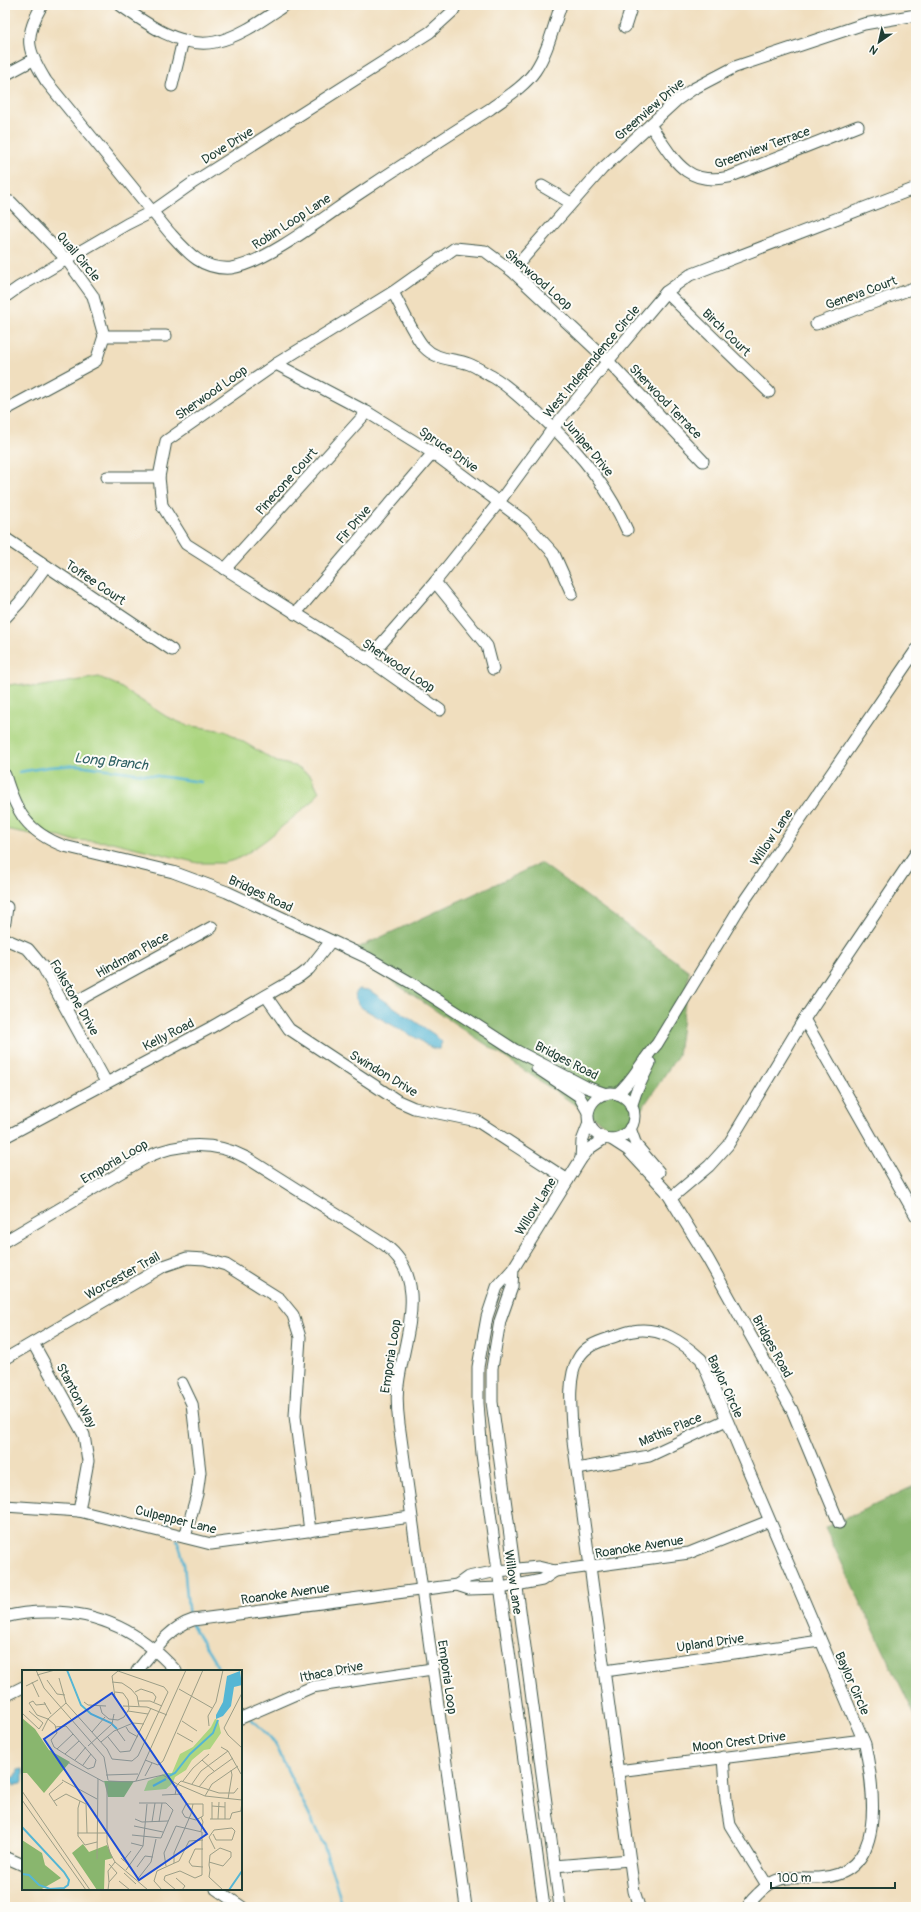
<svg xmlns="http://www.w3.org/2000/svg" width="921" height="1912" viewBox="0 0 921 1912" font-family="Pangolin,sans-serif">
	<rect width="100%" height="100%" fill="#fdfcf7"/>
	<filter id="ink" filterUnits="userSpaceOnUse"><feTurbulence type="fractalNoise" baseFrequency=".025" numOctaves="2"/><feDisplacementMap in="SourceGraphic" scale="8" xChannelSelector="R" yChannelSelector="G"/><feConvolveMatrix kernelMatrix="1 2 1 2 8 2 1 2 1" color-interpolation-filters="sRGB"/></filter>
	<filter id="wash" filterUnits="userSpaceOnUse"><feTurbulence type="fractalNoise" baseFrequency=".012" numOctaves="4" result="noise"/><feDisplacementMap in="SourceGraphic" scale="16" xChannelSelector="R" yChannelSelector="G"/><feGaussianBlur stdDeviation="0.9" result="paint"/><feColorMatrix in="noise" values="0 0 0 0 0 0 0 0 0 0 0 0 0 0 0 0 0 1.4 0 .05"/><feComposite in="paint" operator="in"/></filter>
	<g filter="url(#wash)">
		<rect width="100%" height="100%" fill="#f0debe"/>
		<!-- green -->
		<path fill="#acd580" stroke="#66895a" d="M99,677l18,8 50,32 19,8 39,6 52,31 18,4 16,10 8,16 -6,9 -47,39 -20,14 -11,6 -12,3h-25l-86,-21 -43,-2 -9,-3 -23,-2 -32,-6v-143l10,-2 22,3z"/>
		<!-- forest -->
		<g fill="#89b66e" stroke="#547a51">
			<path d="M541,863l148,108 -11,84 -55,82 -274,-185z"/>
			<path d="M916,1485v233l-91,-190z"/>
		</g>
		<!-- water -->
		<g fill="#55b6d4" stroke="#3a7a84">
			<path d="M359,989l10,1 66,45 7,7 -3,7c-11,1 -19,-11 -29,-14l-48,-27 -4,-4 -3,-10z"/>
			<path d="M21,1769l2,1v12l-9,4 -3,-7 5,-3 2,-6z"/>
		</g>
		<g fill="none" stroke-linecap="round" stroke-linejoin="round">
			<!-- stream -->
			<g stroke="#55b6d4" stroke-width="2.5">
				<path d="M19,772l29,-5 30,-2 123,17"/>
				<path d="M167,1522l5,8"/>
				<path d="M177,1540l4,11 3,13 5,55"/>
				<path d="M191,1623c8,17 22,30 28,48"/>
				<path d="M250,1718c18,17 24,19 33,43l41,85 19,61"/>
			</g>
		</g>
	</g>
	<g filter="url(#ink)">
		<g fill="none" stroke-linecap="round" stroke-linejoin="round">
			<!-- minor casing -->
			<g stroke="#3e5549" stroke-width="13">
				<g id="minor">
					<path d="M42,5c-19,33 -15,45 4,76l123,151c18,20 32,38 62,36 33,-4 95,-52 123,-71 45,-30 90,-59 136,-88 15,-11 34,-22 45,-38 13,-19 18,-44 26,-66"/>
					<path d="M120,5c25,18 61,44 95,37 25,-5 49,-23 70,-37"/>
					<path d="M625,27l7,-22"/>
					<path d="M5,75l28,-15"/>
					<path d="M172,86l11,-46"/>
					<path d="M650,125c23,32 34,62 79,52l129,-51"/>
					<path d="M542,186l29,17"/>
					<path d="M5,201l6,1 56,58 26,36 11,40 -8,25 -91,49"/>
					<path d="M512,271l90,-102 75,-69 16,-11 42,-22 129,-43 52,-9"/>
					<path d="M393,292c8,15 21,44 31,55 13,14 29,11 45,17 8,3 16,9 24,13 12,7 23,17 33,26 43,37 78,75 101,127"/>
					<path d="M666,292l103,100"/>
					<path d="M5,297l14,-10 108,-63 26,-13 41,-29 236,-150 23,-21 3,-6"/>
					<path d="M816,324l100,-37"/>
					<path d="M104,336h62"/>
					<path d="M276,364l91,48 66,41 91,68 30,33 18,40"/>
					<path d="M107,477h52"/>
					<path d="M5,538l167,112"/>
					<path d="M225,569l142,-157"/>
					<path d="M435,582l52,64 6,23"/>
					<path d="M295,614l138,-161"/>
					<path d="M5,618l15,-16 26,-36"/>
					<path d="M368,659l67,-77 64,-80 55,-75 54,-66 58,-69 24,-17 226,-87"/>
					<path d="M440,710l-72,-51 -182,-115 -24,-39 -3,-28 7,-36 110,-77 117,-72 62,-44 30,3 27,20 96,90 95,100"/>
					<path d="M5,775c11,37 22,57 59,71l109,26 54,20 141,66 45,26 102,66 71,37 20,7"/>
					<path d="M5,922l2,-15"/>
					<path d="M5,939l23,10 15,18 63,115"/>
					<path d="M266,996l23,33 109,72 16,7 63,13 91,59"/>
					<path d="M66,1007l146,-80"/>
					<path d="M804,1019l112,197"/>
					<path d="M537,1068l42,28 9,16"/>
					<circle cx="611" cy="1116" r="23"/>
					<path d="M617,1094c17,-14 25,-34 40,-50l83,-137 176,-257"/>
					<path d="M631,1107l5,-15 14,-29"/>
					<path d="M630,1128l6,17 23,27"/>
					<path d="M5,1137l205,-109 90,-52 9,-7 22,-28"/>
					<path d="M611,1139l17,11 38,41 42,68 84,151 47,113"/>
					<path d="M581,1159l1,-18 7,-18"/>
					<path d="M671,1198l38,-32 19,-21 73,-121 115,-171"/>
					<path d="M5,1241l142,-84c32,-15 69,-16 100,1l138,87c44,33 21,88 14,133 -3,15 -2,30 0,46l67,483"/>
					<path d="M513,1269l-1,18 -12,34 -8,47v34l68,505"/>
					<path d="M33,1343l51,92 4,26 -9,50"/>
					<path d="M5,1359l159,-93 23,-8 18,1 21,6 54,34 13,16 7,22 -5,79 15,115"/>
					<path d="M182,1383l10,21 8,68 -3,22 -12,43"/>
					<path d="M577,1469l72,-13 77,-36"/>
					<path d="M5,1506l74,5 132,33 200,-27"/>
					<path d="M457,1585l11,-8 30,-6 40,-4 17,4 134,-18 80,-32"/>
					<path d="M5,1617c14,-4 28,-5 42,-5 52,-1 95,21 129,59"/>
					<path d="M137,1671c16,-19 31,-43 56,-51l264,-35 12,4 32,-1 41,-8 13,-9"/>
					<path d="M605,1671l215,-30"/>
					<path d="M5,1696l18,-9"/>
					<path d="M241,1718l71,-31 120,-18"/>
					<path d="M723,1757l3,43 4,25 37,60"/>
					<path d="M618,1771l245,-31"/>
					<path d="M5,1857l18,8"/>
					<path d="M554,1866l76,-6"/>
					<path d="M216,1889l26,18"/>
					<path d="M544,1907l-62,-453 -4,-51v-36l9,-50 10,-30 16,-18 68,-110 9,-11 15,-10"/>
					<path d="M639,1907l-5,-16 -61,-450c-1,-24 -7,-61 5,-82 6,-12 19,-17 32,-21 7,-2 15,-6 23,-7 27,-5 49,11 68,28l164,385c9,47 23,131 -47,134 -25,1 -39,-6 -59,15 -4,4 -9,8 -11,14"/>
				</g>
			</g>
			<!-- minor -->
			<use href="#minor" stroke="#fff" stroke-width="11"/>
		</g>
	</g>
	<g text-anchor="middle" stroke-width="4" stroke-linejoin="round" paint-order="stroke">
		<!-- street labels -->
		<g font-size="13" fill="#1f3d34" stroke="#fdfcf7">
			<text transform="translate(649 109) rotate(-41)" y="5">Greenview Drive</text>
			<text transform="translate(227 145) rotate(-32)" y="5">Dove Drive</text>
			<text transform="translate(762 147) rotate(-20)" y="5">Greenview Terrace</text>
			<text transform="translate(291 221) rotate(-33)" y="5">Robin Loop Lane</text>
			<text transform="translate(79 256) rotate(50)" y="5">Quail Circle</text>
			<text transform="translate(539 279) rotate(41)" y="5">Sherwood Loop</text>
			<text transform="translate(861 292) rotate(-20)" y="5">Geneva Court</text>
			<text transform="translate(727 332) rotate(44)" y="5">Birch Court</text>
			<text transform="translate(591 361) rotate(-50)" y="5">West Independence Circle</text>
			<text transform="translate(211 392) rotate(-35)" y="5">Sherwood Loop</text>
			<text transform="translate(666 401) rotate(46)" y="5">Sherwood Terrace</text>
			<text transform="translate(589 447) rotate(50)" y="5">Juniper Drive</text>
			<text transform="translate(449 449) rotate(35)" y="5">Spruce Drive</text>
			<text transform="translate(286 481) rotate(-48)" y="5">Pinecone Court</text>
			<text transform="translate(353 524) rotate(-49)" y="5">Fir Drive</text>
			<text transform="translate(96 582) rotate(34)" y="5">Toffee Court</text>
			<text transform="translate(399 665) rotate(34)" y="5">Sherwood Loop</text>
			<text transform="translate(771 837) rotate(-56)" y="5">Willow Lane</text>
			<text transform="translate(261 893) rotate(25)" y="5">Bridges Road</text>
			<text transform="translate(132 954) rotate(-29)" y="5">Hindman Place</text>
			<text transform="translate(75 997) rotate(60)" y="5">Folkstone Drive</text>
			<text transform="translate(168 1034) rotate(-27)" y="5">Kelly Road</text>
			<text transform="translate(567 1060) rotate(27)" y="5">Bridges Road</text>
			<text transform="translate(384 1073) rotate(31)" y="5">Swindon Drive</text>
			<text transform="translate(114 1161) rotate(-30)" y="5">Emporia Loop</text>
			<text transform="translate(535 1206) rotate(-58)" y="5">Willow Lane</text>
			<text transform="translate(122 1275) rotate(-29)" y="5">Worcester Trail</text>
			<text transform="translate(773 1346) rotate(61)" y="5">Bridges Road</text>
			<text transform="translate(390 1356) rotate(-81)" y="5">Emporia Loop</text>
			<text transform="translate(726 1386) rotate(65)" y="5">Baylor Circle</text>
			<text transform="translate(77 1395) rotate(62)" y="5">Stanton Way</text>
			<text transform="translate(670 1429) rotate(-23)" y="5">Mathis Place</text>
			<text transform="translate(176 1519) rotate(14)" y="5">Culpepper Lane</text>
			<text transform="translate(639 1546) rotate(-9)" y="5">Roanoke Avenue</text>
			<text transform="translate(514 1582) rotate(82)" y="5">Willow Lane</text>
			<text transform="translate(285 1593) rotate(-8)" y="5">Roanoke Avenue</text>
			<text transform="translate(710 1642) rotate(-8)" y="5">Upland Drive</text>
			<text transform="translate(331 1671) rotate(-11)" y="5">Ithaca Drive</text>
			<text transform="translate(448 1677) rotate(82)" y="5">Emporia Loop</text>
			<text transform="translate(853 1683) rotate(66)" y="5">Baylor Circle</text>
			<text transform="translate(739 1741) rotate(-7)" y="5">Moon Crest Drive</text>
		</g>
		<!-- water labels -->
		<g font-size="14" font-style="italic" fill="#2f6164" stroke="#fdfcf7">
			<text transform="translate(111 761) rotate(6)" y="5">Long Branch</text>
		</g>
	</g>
	<!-- overview -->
	<g transform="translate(22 1670)">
		<rect width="220" height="220" fill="#f0debe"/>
		<path d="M193,49l3,1 3,13 -11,16 -6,1 -12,10 -6,10 -11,7 -2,6 -7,6 -22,2 4,-10 18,-8h6l8,-19 13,-7 18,-20z" fill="#acd580"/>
		<path d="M0,48l13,11 14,21 21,12 -26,31 -17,-20h-5zM82,111h30l-10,16h-16zM0,170l20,13 3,12 16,13 -21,12h-18zM61,174l6,8 18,-7 6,13 -8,2 -1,30h-7l-25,-37z" fill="#89b66e"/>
		<path d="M218,1l2,14 -8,2 -3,19 -8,10 -7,3v-4l7,-13 4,-26z" fill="#55b6d4"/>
		<path fill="none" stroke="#55b6d4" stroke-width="2" d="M45,0l14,35 10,9 20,9 6,6M147,106l6,-3 15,-19 23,-21 5,-13M131,116l13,-7M220,151v14M0,157l42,45 5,8 -1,5 -4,3 -14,1 -11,-4 -10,-10 -7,-1M207,220l13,-19"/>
		<path fill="none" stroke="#9c9e87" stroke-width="1" d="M14,0l8,18 60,69 4,23M15,5l18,-5M37,8l7,25 41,46 5,10 20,2 6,-5 30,-64 -4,-5 -46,-16 -6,5 3,21M25,10l10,14 8,1M10,12l7,15M90,12l10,1 9,6 6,7 2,10M4,16l12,-6M157,19l33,19M113,22l6,-3 12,4 3,4 -2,5M220,23l-18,35 4,7 14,13M116,31h12l12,5M22,32l7,12M62,32l4,3 18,1M24,34l-10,1 -3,-4 -4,2 8,12 11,4 7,6 2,8 -6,7 3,7 34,22 6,-2 2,-7 -30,-34 -11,1M78,36l2,7 7,6 9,1 6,-3 5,-8 -1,-9 -5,-7 -8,-1M101,36l24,1 20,8M106,41l20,3M0,43l17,16 4,-6 -14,-12M160,51l15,10M187,56l-1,-10 8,-14 7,-32M104,57l3,5 9,5M95,60l8,11M20,61l6,-12 18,-16M70,62l13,-15M155,63l16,9M86,67l12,15 10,-1 21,-43M79,72l13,-11 19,-8 11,1M66,76l24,-22 2,-10M199,77l7,4 13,23M35,79l16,-15M43,84l14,-13M53,90l11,-13M123,90l13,5 5,-4 40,-91M180,90l12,11M47,93l35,19M61,95l8,-11M84,105l32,-1M123,106l7,-13M40,110l35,19M86,111l24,1 31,-7 14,9 28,12 37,4M114,111l50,-111M161,111l10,-13 16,-14M85,114v58l3,11 5,9 33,28M170,114l9,-13 27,-20M177,117l9,-11 25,-18M0,121l68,99M140,125l20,-1M153,125l2,-10 4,-4 38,12h15l4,-5M183,126l7,-12 26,-18M206,129l4,-24 -1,-5M0,130l64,90M32,131l12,-7 20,10 1,29M58,131l-2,7v28l7,9 12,-3M164,134h17v12l-7,4 -11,-3 -3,-5zM35,136l-8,-12 14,-12M190,136l13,1M113,149l7,3 26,-1M188,149h20l2,-6 9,-2 1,-11M190,149v-17M196,149l1,-17M203,149v-17M130,152l3,-19M137,152l3,-19M112,156l29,6M179,161l2,-9 -2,-5M55,163h30M191,164l3,6h16l3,-9 -3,-3 -18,2 -5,7 6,12M110,165l29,3 12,-28 -7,-7h-27M109,173l12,3M99,188l9,8M75,189l1,-80M101,191l8,-10M187,192l14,4 8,-9v-5l-11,-4 -10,7 -1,10 1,5 -1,7 14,13M152,193v-10l17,-39 2,-10M144,196l-2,-13 12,-27 26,6v43l-7,3 -15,-7 -15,5 -1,4 12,10M115,197l8,-11 8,1M181,197l-11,-1 -3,-4 6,-13h8M104,200l17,-24 4,-42M102,203l12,11M154,208l9,8 -3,4M115,210l14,-18 5,-23M97,211l11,9M87,212l-1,-11 7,-9M86,220l1,-8 8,-9 -8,-9M140,220l-8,-9 3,-10 22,-10 10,-20 14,-1"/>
		<path fill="#1d4ed8" fill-opacity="0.15" stroke="#1d4ed8" stroke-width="2" d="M90,23l95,141 -68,46 -95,-141z"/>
		<rect width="220" height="220" fill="none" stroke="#1f3d34" stroke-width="2"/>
	</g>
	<!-- margin -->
	<rect width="921" height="1912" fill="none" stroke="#fdfcf7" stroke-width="20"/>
	<!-- north arrow -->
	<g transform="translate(879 42) rotate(214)" stroke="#fdfcf7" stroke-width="3" paint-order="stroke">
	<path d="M0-3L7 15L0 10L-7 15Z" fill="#1f3d34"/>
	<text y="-6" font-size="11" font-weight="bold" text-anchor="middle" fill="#1f3d34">N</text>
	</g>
	<!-- scale -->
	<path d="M771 1882v6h124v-6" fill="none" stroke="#1f3d34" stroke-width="2"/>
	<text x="777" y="1882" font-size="12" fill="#1f3d34" stroke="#fdfcf7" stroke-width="3" paint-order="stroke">100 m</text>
</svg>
